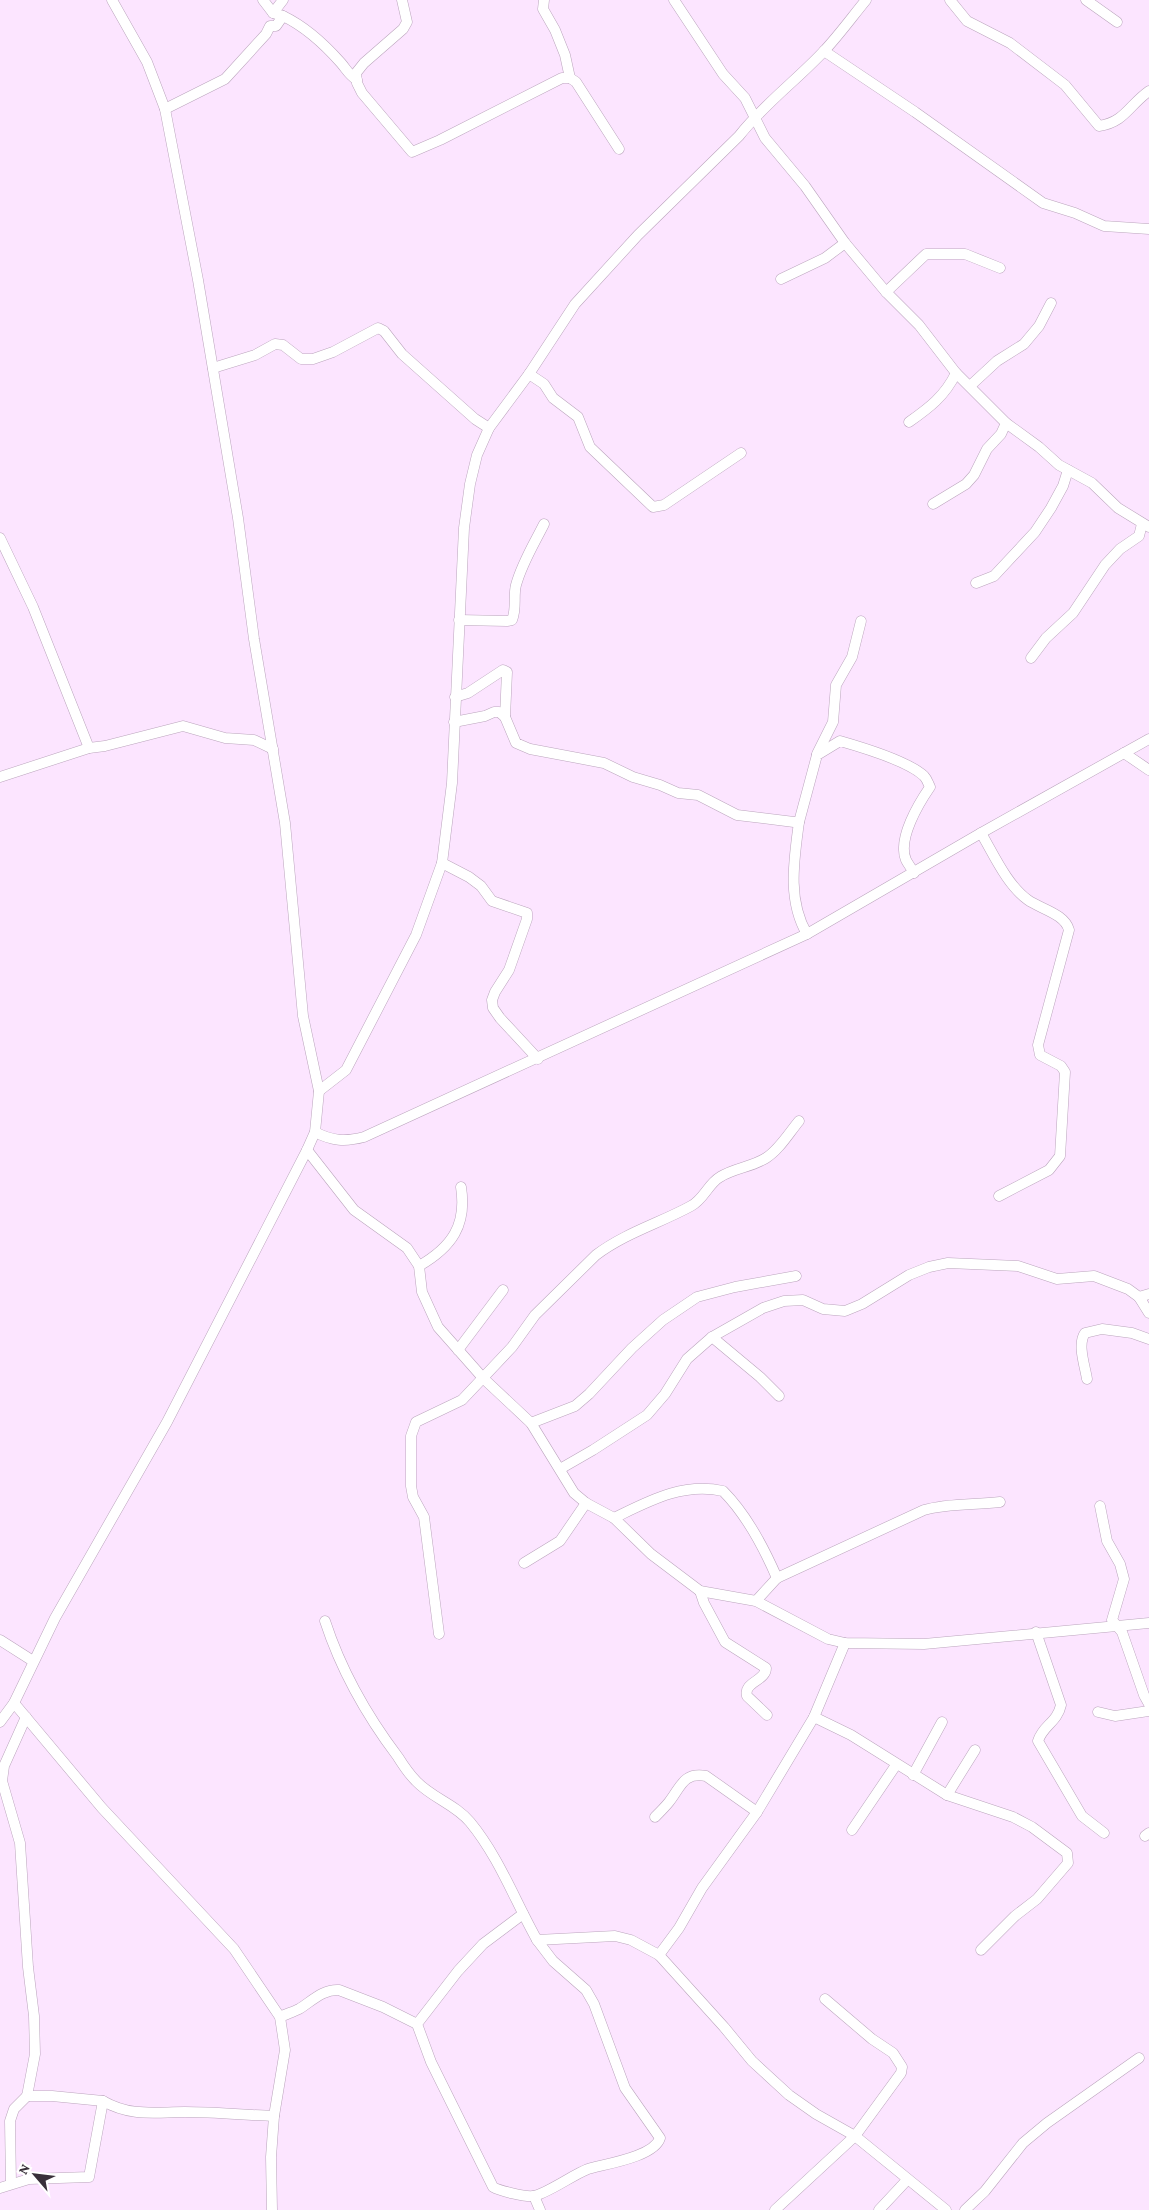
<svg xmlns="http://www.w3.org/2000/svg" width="1149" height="2210" viewBox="0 0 1149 2210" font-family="'Crimson Pro',serif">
	<rect width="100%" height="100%" fill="#fce5ff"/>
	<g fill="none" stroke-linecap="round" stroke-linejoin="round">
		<!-- minor casing -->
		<g stroke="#bba5bd" stroke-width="11">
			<g id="minor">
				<path d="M263,0l10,13 10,3"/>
				<path d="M402,0l5,22 -4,7 -39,34 -8,10 1,10 5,10 50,59 28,-12 122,-62h8l6,4 43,67"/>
				<path d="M544,0l-1,9 12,21 10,25 5,23"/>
				<path d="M674,0l49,74 22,24 20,40 40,48 40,57 41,49 33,33 37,48 50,50 33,24 20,18 33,18 26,25 31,19"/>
				<path d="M950,0l17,21 43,22 55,42 34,41c26,-4 30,-21 50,-35"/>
				<path d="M1086,0l31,22"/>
				<path d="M273,13l10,-13"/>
				<path d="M824,51l91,61 128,91 32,10 29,13 45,3"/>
				<path d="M165,109l60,-30 41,-45 4,-8h6l7,-10c21,10 43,30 58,47 6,7 8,12 16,17"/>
				<path d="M781,279l44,-21 20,-15"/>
				<path d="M886,292l40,-38h39l35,14"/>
				<path d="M213,368l42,-13 20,-11 8,1 18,14h12l20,-7 45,-24 6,3 18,23 73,65 14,9"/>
				<path d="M529,374l15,10 9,14 25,19 12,30 63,60 11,-2 77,-52"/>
				<path d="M970,386l27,-25 27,-17 15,-18 12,-23"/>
				<path d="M909,422c20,-14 36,-26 47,-49"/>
				<path d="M933,504l33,-20 8,-9 13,-26 14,-15 5,-11"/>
				<path d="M0,538l33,69 56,141"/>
				<path d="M976,583l18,-7 41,-44 16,-24 12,-22 5,-16"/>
				<path d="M459,620l48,1 5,-1c5,-12 1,-24 4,-35 6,-22 18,-41 28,-61"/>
				<path d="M1031,658l15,-20 27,-25 32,-48 15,-16 19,-13 3,-12"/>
				<path d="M455,697l13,-4 35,-23 4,2 -2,45"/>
				<path d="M454,722l31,-6 9,-4h5l6,5 11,26 14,6 74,14 29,14 27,8 18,8 20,2 39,20 57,7h5l18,-67 23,-14c21,6 68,20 84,35 3,3 4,7 6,11 -11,16 -33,52 -24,73 2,4 6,9 8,13"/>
				<path d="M1124,753l25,17"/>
				<path d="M817,754l16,-32 3,-37 16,-28 9,-36"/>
				<path d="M0,777l89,-29 16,-2 78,-20 42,12 29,2 19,9"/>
				<path d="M799,822c-5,38 -12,78 8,112"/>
				<path d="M981,833c13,22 26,52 47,67 13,9 37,14 41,30l-31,115 2,10 21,11 4,6 -5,84 -11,14 -50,26"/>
				<path d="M442,863l27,14 12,9 11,15 35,12v6l-18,51 -14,22 -3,8 1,8 7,10 38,41"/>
				<path d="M319,1091l27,-21 70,-135 26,-72 10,-80 12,-255 6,-44 7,-29 12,-27 40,-54 46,-70 63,-69 101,-99c25,-32 58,-56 85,-85 15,-16 28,-34 42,-51"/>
				<path d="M315,1132c17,9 30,10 49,5l443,-203 174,-101 168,-94"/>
				<path d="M307,1150l47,60 53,38 12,18 3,26 16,35 45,51 48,45 43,70 12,10 28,15 37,36 49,37 56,10 72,38 17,4 79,1 225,-21"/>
				<path d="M419,1266c33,-19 48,-41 42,-79"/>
				<path d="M1139,1297l10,-3"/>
				<path d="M712,1337l48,40 19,19"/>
				<path d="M458,1350l45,-60"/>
				<path d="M1087,1379c-2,-13 -10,-35 -2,-46l17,-4 30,4 17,6"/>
				<path d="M531,1423l44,-17 14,-12 43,-46 31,-28 34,-23 38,-10 61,-11"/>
				<path d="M560,1469l33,-19 54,-35 18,-21 22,-35 25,-22 51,-29 21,-7 19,-1 20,9 22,2 17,-7 47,-29 20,-8 19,-4 70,3 39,13 37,-3 34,13 11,8 10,16"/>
				<path d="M1100,1506l7,35 13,23 4,15 -12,41 10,12 22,63 5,9"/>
				<path d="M614,1518c35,-17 69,-36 109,-27 24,24 41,57 54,87l-21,23"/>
				<path d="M524,1563l36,-22 26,-38"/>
				<path d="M777,1578l147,-68c24,-7 51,-5 76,-8"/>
				<path d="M700,1591l4,12 21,39 41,26c0,13 -23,14 -19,28l20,19"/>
				<path d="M325,1621c16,49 42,95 73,136 5,8 11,17 18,24 16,17 39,23 54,41 29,35 45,79 67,118l78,-4 16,4 28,15 20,-27 23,-40 55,-76 57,-95 31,-74"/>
				<path d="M1036,1632l25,73c-4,18 -18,20 -23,36l44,75 22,17"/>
				<path d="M439,1634l-15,-117 -11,-20 -2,-11v-50l5,-14 46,-22 50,-53 23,-32 61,-60c29,-22 64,-32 95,-49 13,-7 17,-22 29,-29 14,-9 32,-10 46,-19 13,-8 23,-25 33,-37"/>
				<path d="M0,1640l33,21"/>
				<path d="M14,1703l88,105 132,141 46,68 5,33 -11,66 -3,41 1,53"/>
				<path d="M1098,1712l17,4 34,-5"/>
				<path d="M26,1717l-22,49 -2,15 18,62 8,124 6,49 1,38 -8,42h25l51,5"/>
				<path d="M814,1717l37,18 96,60 66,22 19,10 35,26 1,10 -31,36 -22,17 -34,34"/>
				<path d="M0,1722l14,-19 41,-85 112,-196 140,-272 8,-18 4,-41 -16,-75 -18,-193 -31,-184 -16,-121 -40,-238 -33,-171 -18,-47 -35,-62"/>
				<path d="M913,1775l29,-53"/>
				<path d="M947,1795l28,-45"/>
				<path d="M655,1817c5,-5 10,-10 14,-15 12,-15 14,-30 37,-26l51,36"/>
				<path d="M852,1830l44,-65"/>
				<path d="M1145,1836l4,-3"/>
				<path d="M523,1914l-40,30 -25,27 -41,53 14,38 62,125c7,4 32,10 40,9 12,-1 41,-22 55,-27 17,-5 66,-12 72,-31l-35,-50 -31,-84 -8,-14 -33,-29 -16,-21"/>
				<path d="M659,1955l65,72 28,34 37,34 27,19 39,22 91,74"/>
				<path d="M280,2017c6,-3 13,-5 19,-8 13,-8 24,-20 40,-19l44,17 34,17"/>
				<path d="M11,2184l-1,-63 4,-12 13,-13"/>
				<path d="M0,2188l29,-9 60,-2 14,-76c28,16 52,11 82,11 30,0 60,3 89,4"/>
				<path d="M534,2196l6,14"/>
				<path d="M775,2210l80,-74 46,-63 1,-6 -9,-14 -21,-14 -47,-40"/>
				<path d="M879,2210l28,-30"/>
				<path d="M965,2210l20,-19 38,-48 24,-20 92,-65"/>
			</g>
		</g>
		<!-- minor -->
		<use href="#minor" stroke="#fff" stroke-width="10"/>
	</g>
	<!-- north arrow -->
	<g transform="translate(35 2175) rotate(298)" stroke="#ffffff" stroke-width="4" paint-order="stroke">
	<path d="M0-4L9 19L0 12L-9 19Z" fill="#39303a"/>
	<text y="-8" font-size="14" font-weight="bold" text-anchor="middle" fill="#39303a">N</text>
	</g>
</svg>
